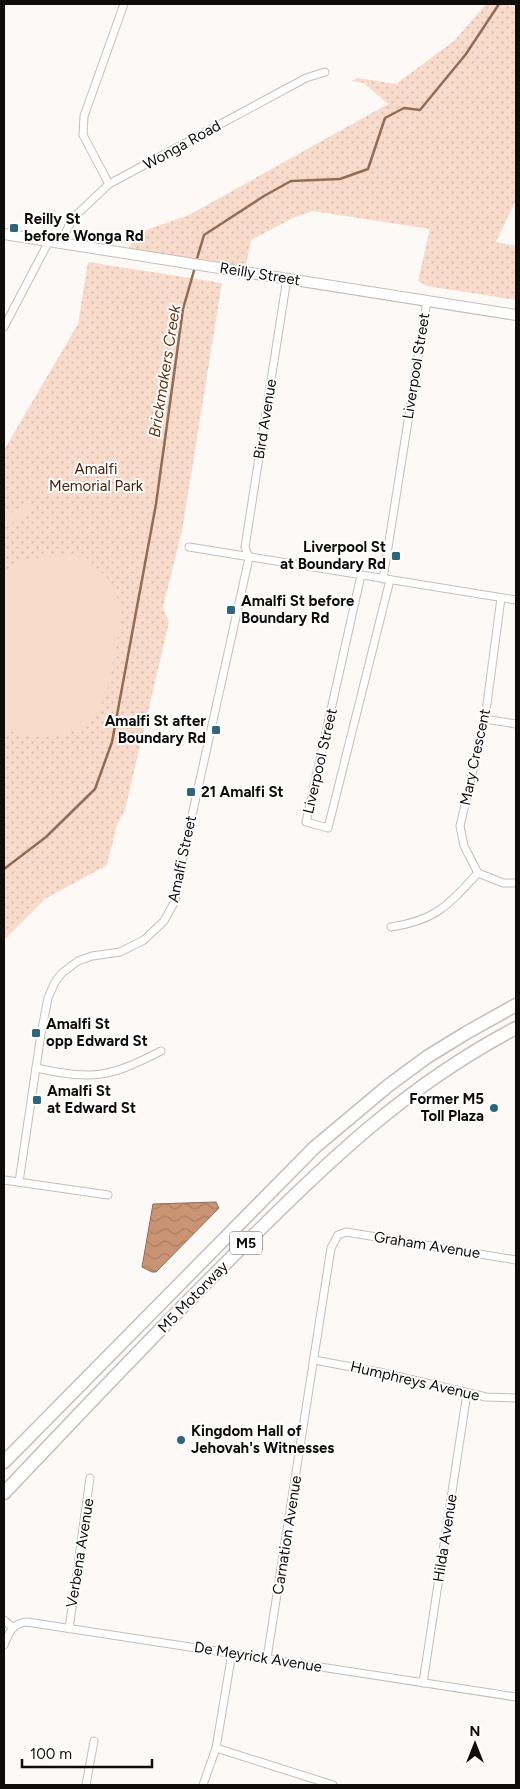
<svg xmlns="http://www.w3.org/2000/svg" width="520" height="1789" viewBox="0 0 520 1789" font-family="Figtree,sans-serif">
	<defs>
		<pattern id="green-dots" width="8" height="8" patternUnits="userSpaceOnUse" patternTransform="scale(1.25)"><rect width="8" height="8" fill="#f8dbca"/><path d="M2 2h.1M6 6h.1" fill="none" stroke="#d3bbac" stroke-width="1.8" stroke-linecap="round"/></pattern>
		<pattern id="water-waves" width="16" height="10" patternUnits="userSpaceOnUse" patternTransform="scale(1.25)"><rect width="16" height="10" fill="#ca9474"/><path d="M0 5q4-4 8 0t8 0" fill="none" stroke="#ac7e63"/></pattern>
	</defs>
	<rect width="100%" height="100%" fill="#fdf9f6"/>
	<!-- green -->
	<g fill="url(#green-dots)">
		<path d="M486,4h30v196l-20,42 20,4v54l-89,-14 -9,-5 12,-52 -117,-18 -20,7 -42,22 -6,29 -117,-20 12,-17 49,-17 199,-111 -24,-21 -13,-2 7,-3 38,6 58,-43z"/>
		<path d="M88,262l134,21 -40,248 -19,76 6,15 -44,188 -8,15 -10,40 -62,34 -41,41v-490l74,-126z"/>
	</g>
	<!-- pitch -->
	<g fill="#f8dbca">
		<path d="M27,502l6,7 -28,19 -1,-10z"/>
		<path d="M53,555c10,1 21,0 30,4 23,11 40,37 37,62 0,11 -4,22 -6,33 -3,19 -5,39 -15,55 -18,32 -67,35 -95,18v-154l19,-12z"/>
	</g>
	<!-- water -->
	<path fill="url(#water-waves)" stroke="#926c55" d="M216,1202l3,6 -63,64h-4l-10,-5 11,-63z"/>
	<g fill="none" stroke-linecap="round" stroke-linejoin="round">
		<!-- stream -->
		<g stroke="#926c55" stroke-width="2.5">
			<path d="M196,262l8,-27 60,-39 27,-15 49,-2 28,-10 17,-51 19,-10 16,2 46,-56 33,-50"/>
			<path d="M4,869l42,-32 49,-48 17,-47 44,-238 27,-195 12,-42"/>
		</g>
		<!-- minor casing -->
		<g stroke="#c3bfbd" stroke-width="9">
			<g id="minor">
				<path d="M109,184l-26,-49 1,-19 40,-112"/>
				<path d="M60,243l13,-25 36,-34 197,-106 19,-6"/>
				<path d="M4,327l45,-86"/>
				<path d="M189,547l327,53"/>
				<path d="M249,558l-4,-11 42,-269"/>
				<path d="M361,575l-55,247 22,6 62,-248"/>
				<path d="M383,579l44,-278"/>
				<path d="M501,598l-16,121 -25,107 4,20 14,27 25,10h13"/>
				<path d="M485,719l31,5"/>
				<path d="M391,927c46,-7 57,-22 87,-54"/>
				<path d="M36,1068c58,12 72,10 125,-17"/>
				<path d="M4,1180l104,15"/>
				<path d="M19,1182l22,-148 7,-36 7,-16 7,-9 16,-12 14,-5 28,-4 24,-12 20,-19 11,-20 10,-54 64,-289"/>
				<path d="M314,1360l65,12 107,25 30,1"/>
				<path d="M4,1620l8,7"/>
				<path d="M69,1629l21,-151"/>
				<path d="M4,1645c5,-13 9,-22 23,-23l489,75"/>
				<path d="M267,1658l64,-410 7,-13 8,-3 170,28"/>
				<path d="M423,1683l44,-290"/>
				<path d="M216,1748l117,37"/>
				<path d="M86,1785l8,-44"/>
				<path d="M203,1785l13,-37 16,-95"/>
			</g>
		</g>
		<!-- secondary casing -->
		<g stroke="#c3bfbd" stroke-width="12">
			<path id="secondary" d="M4,234l512,81"/>
		</g>
		<!-- motorway casing -->
		<g stroke="#c3bfbd" stroke-width="15">
			<g id="motorway">
				<path d="M4,1462l311,-315 74,-62 38,-28 39,-24 50,-28"/>
				<path d="M4,1493c78,-82 156,-165 236,-244 88,-87 165,-163 276,-221"/>
			</g>
		</g>
		<!-- minor -->
		<use href="#minor" stroke="#fff" stroke-width="7"/>
		<!-- secondary -->
		<use href="#secondary" stroke="#fff" stroke-width="10"/>
		<!-- motorway -->
		<use href="#motorway" stroke="#fff" stroke-width="12"/>
	</g>
	<!-- markers -->
	<g fill="#2e6680" stroke="#fff" stroke-width="2">
		<rect x="9" y="223" width="10" height="10" rx="2.5"/>
		<rect x="391" y="551" width="10" height="10" rx="2.5"/>
		<rect x="226" y="605" width="10" height="10" rx="2.5"/>
		<rect x="211" y="725" width="10" height="10" rx="2.5"/>
		<rect x="186" y="787" width="10" height="10" rx="2.5"/>
		<rect x="31" y="1028" width="10" height="10" rx="2.5"/>
		<rect x="32" y="1095" width="10" height="10" rx="2.5"/>
		<circle cx="494" cy="1108" r="5"/>
		<circle cx="181" cy="1440" r="5"/>
	</g>
	<g text-anchor="middle" stroke-width="4" stroke-linejoin="round" paint-order="stroke">
		<!-- shield labels -->
		<rect fill="#fff" stroke="#565655" stroke-width="1" x="230" y="1231.5" width="32" height="23" rx="4"/>
		<g font-size="14" font-weight="bold" fill="#0e0d0c">
			<text x="246" y="1248">M5</text>
		</g>
		<!-- street labels -->
		<g font-size="15" fill="#0e0d0c" stroke="#fff">
			<text transform="translate(182 145) rotate(-29)" y="5">Wonga Road</text>
			<text transform="translate(260 274) rotate(9)" y="5">Reilly Street</text>
			<text transform="translate(416 366) rotate(-81)" y="5">Liverpool Street</text>
			<text transform="translate(265 419) rotate(-81)" y="5">Bird Avenue</text>
			<text transform="translate(475 757) rotate(-78)" y="5">Mary Crescent</text>
			<text transform="translate(320 761) rotate(-77)" y="5">Liverpool Street</text>
			<text transform="translate(182 859) rotate(-78)" y="5">Amalfi Street</text>
			<text transform="translate(427 1245) rotate(9)" y="5">Graham Avenue</text>
			<text transform="translate(193 1297) rotate(-46)" y="5">M5 Motorway</text>
			<text transform="translate(415 1381) rotate(13)" y="5">Humphreys Avenue</text>
			<text transform="translate(287 1535) rotate(-81)" y="5">Carnation Avenue</text>
			<text transform="translate(445 1538) rotate(-81)" y="5">Hilda Avenue</text>
			<text transform="translate(80 1553) rotate(-81)" y="5">Verbena Avenue</text>
			<text transform="translate(258 1657) rotate(9)" y="5">De Meyrick Avenue</text>
		</g>
		<!-- poi labels -->
		<g font-size="15" font-weight="bold" fill="#0e0d0c" stroke="#fff" text-anchor="start">
			<text x="24" y="224">Reilly St<tspan x="24" dy="17">before Wonga Rd</tspan></text>
			<text x="386" y="552" text-anchor="end">Liverpool St<tspan x="386" dy="17">at Boundary Rd</tspan></text>
			<text x="241" y="606">Amalfi St before<tspan x="241" dy="17">Boundary Rd</tspan></text>
			<text x="206" y="726" text-anchor="end">Amalfi St after<tspan x="206" dy="17">Boundary Rd</tspan></text>
			<text x="201" y="797">21 Amalfi St</text>
			<text x="46" y="1029">Amalfi St<tspan x="46" dy="17">opp Edward St</tspan></text>
			<text x="47" y="1096">Amalfi St<tspan x="47" dy="17">at Edward St</tspan></text>
			<text x="484" y="1104" text-anchor="end">Former M5<tspan x="484" dy="17">Toll Plaza</tspan></text>
			<text x="191" y="1436">Kingdom Hall of<tspan x="191" dy="17">Jehovah's Witnesses</tspan></text>
		</g>
		<!-- park labels -->
		<g font-size="15" fill="#49240c" stroke="#fff">
			<text x="96" y="474">Amalfi<tspan x="96" dy="17">Memorial Park</tspan></text>
		</g>
		<!-- water labels -->
		<g font-size="16" font-style="italic" fill="#673410" stroke="#fff">
			<text transform="translate(164 371) rotate(-81)" y="6">Brickmakers Creek</text>
		</g>
	</g>
	<!-- border -->
	<rect width="520" height="1789" fill="none" stroke="#0e0d0c" stroke-width="10"/>
	<!-- north arrow -->
	<g transform="translate(475 1744)" stroke="#ffffff" stroke-width="4" paint-order="stroke">
	<path d="M0-4L9 19L0 12L-9 19Z" fill="#0e0d0c"/>
	<text y="-8" font-size="14" font-weight="bold" text-anchor="middle" fill="#0e0d0c">N</text>
	</g>
	<!-- scale -->
	<path d="M22 1759v8h130v-8" fill="none" stroke="#0e0d0c" stroke-width="2.5"/>
	<text x="30" y="1759" font-size="15" fill="#0e0d0c" stroke="#ffffff" stroke-width="4" paint-order="stroke">100 m</text>
</svg>
